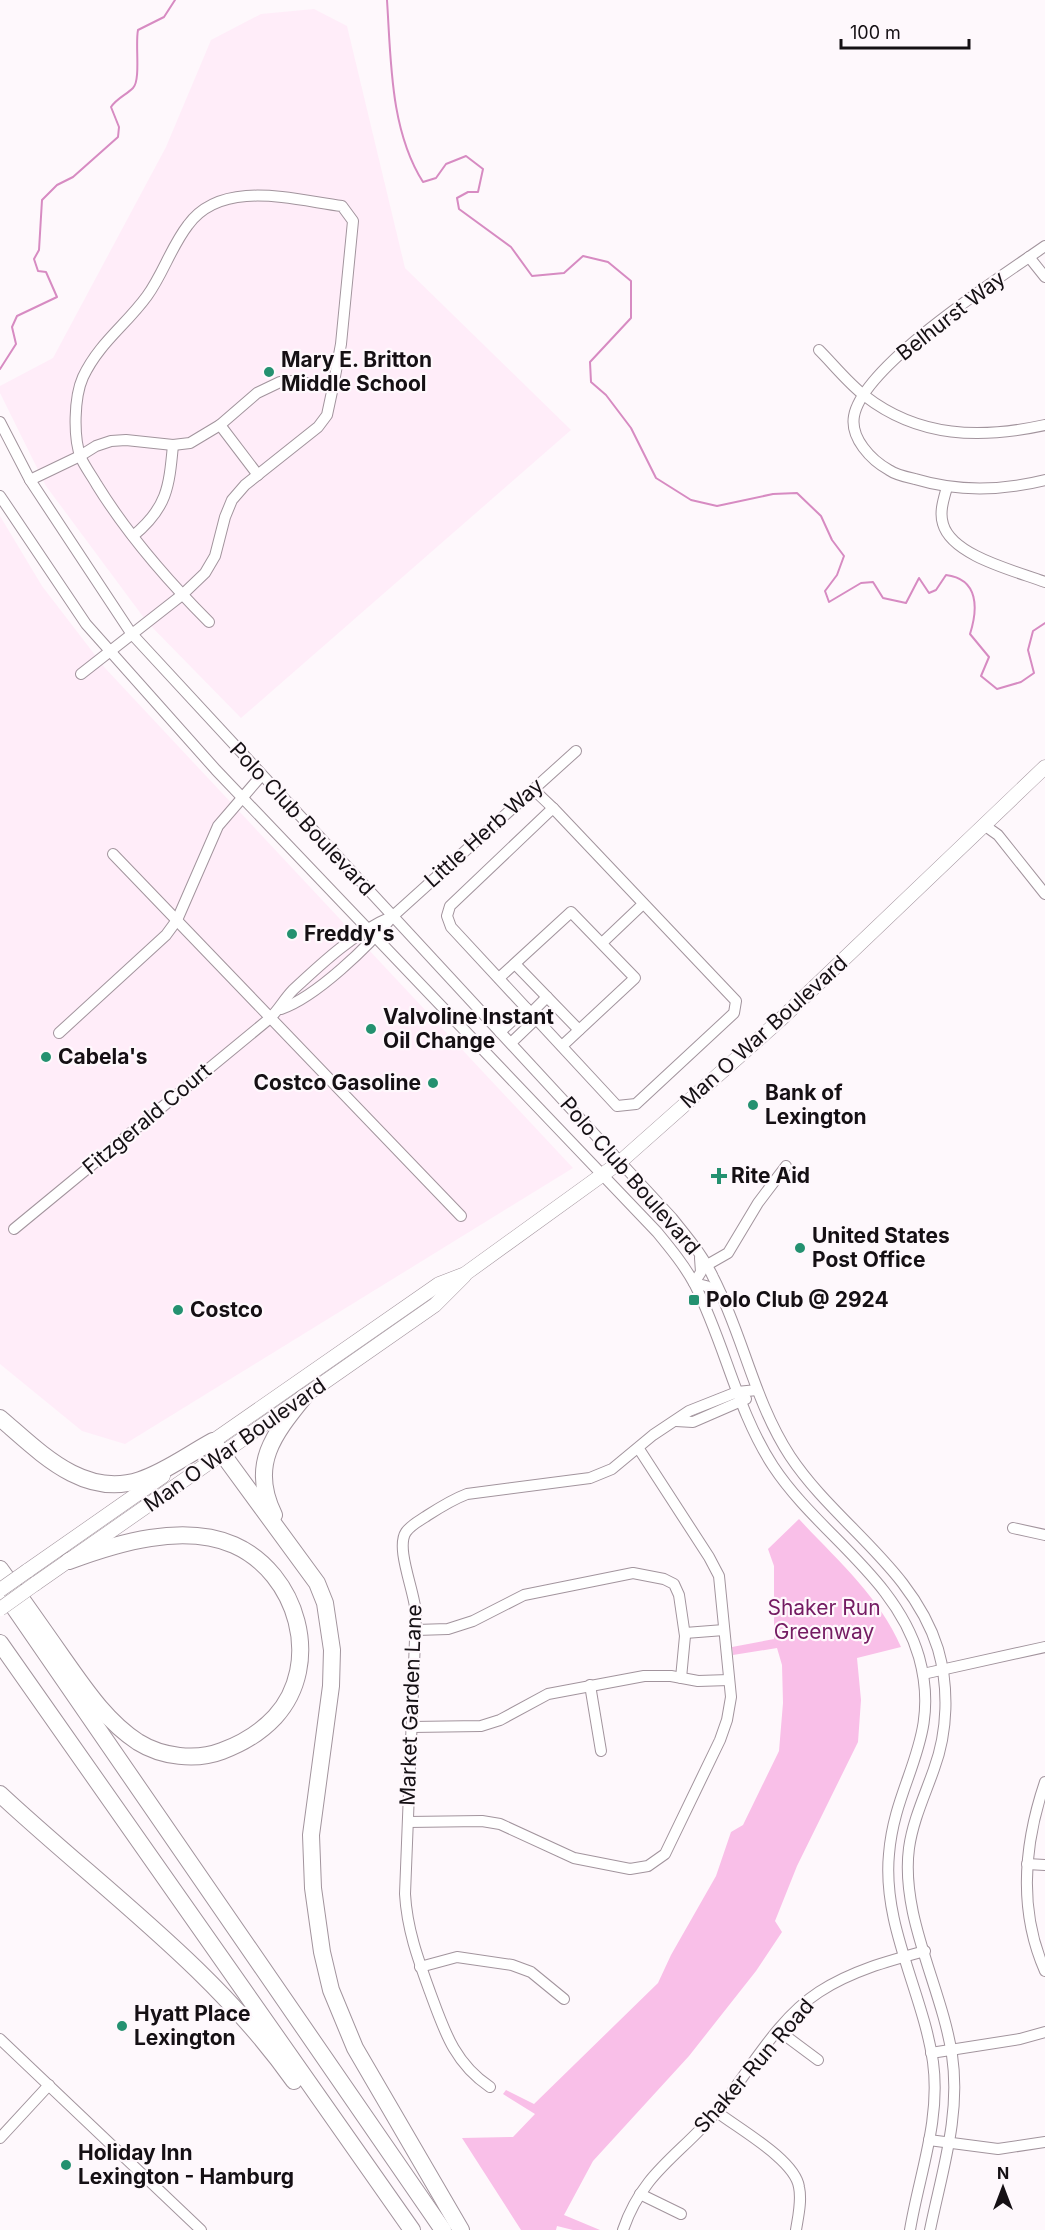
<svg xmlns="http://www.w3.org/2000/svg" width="1045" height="2230" viewBox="0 0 1045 2230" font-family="Inter,sans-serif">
	<rect width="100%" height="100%" fill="#fef8fc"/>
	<!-- built -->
	<g fill="#ffedf9">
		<path d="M314,9l33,17 58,242 166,162 -330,288 -94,-96 -101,-136 -46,-93v-7l53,-28 113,-211 45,-107 50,-26z"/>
		<path d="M0,516l42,70 63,82 468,500 -448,276 -43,-13 -82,-67z"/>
	</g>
	<!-- green -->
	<path fill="#f9bfe8" d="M799,1519c37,40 80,77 102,128l-44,11 4,42 -3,42 -61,124 -22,55 7,11 -26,39 -67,85 -96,105 -29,54 36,15h-27l-16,-4 -1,4h-35l-59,-92 51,-1 22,-23 -32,-20 3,-4 28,14 124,-121 13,-28 45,-79 15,-44 12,-7 36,-74 4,-48 -1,-38 -5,-17 -44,7 -1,-8 42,-8v-73l-6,-17z"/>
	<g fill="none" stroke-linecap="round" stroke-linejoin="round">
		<!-- stream -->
		<g stroke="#d78bc2" stroke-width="2">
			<path d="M387,0c4,60 3,130 36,182l13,-4 10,-14 20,-8 17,13 -5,23h-10l-11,6 2,11 52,38 21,29 32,-3 19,-17 25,6 23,19v37l-41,44 1,20 15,13 25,33 25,50 35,22 26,6 56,-12 24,-1 24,23 11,24 12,16 -7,19 -12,16 4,11 32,-19 12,-1 10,16 23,5 13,-25 10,15 7,-3 10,-15c33,4 32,34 24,59l19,23 -8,19 16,13 24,-7 13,-9 -6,-23 5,-19 12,-8"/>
			<path d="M0,369l16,-25 -4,-17 5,-11 40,-19 -11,-25 -8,-1 -4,-12 5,-9 3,-50 15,-15 16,-8 45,-40 1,-10 -8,-20c6,-9 15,-12 22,-19 8,-8 2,-44 5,-58l26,-13 11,-17"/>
		</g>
		<!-- minor casing -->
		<g stroke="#a2949d" stroke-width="12">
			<g id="minor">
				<path d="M1045,246c-44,31 -182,119 -191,170 -4,22 17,44 35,54 7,5 17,7 26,9 43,13 86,12 130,1"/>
				<path d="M1029,257l16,20"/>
				<path d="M819,350c15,15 29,33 46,46 54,42 116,43 180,29"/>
				<path d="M0,422l30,58 101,153 541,585c15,19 31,37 41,59 30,58 41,124 77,179 45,68 123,112 148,193 11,38 10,82 -4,120 -9,26 -21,51 -25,79 -9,68 33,140 43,207 9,60 -10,116 -22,175"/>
				<path d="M220,425l38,50"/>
				<path d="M30,480l50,-24 16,-10 15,-5 15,-1 47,5 17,-2 30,-18 37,-32 23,-11 13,-1 40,6 -6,28 -9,12 -73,58 -13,15 -7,17 -10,39 -10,17 -23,22 -101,79"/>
				<path d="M947,487c-3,11 -8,25 -4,37 9,32 73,47 102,58"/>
				<path d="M0,496l86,128 130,146 441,462c14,17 28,34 38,53 30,59 42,126 78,181 44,67 123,111 146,191 23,82 -24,122 -30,197 -7,71 34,139 44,208 8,58 -14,113 -23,168"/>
				<path d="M133,536c34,-28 36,-48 40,-91"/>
				<path d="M209,622c-42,-42 -81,-87 -112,-137 -5,-9 -12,-18 -16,-27 -8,-20 -7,-61 2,-81 16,-34 43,-52 64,-81 16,-22 24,-49 41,-71 34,-47 106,-25 154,-19l11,15 -12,123 -8,43"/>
				<path d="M533,789l20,19"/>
				<path d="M553,808l183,193 -2,12 -98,91 -19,2 -166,-179 -4,-11 3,-10z"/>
				<path d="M984,825l14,10 47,59"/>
				<path d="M113,854l348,362"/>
				<path d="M602,943l41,-39"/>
				<path d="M515,964l64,66"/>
				<path d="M499,978l72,-66 64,66 -73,68"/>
				<path d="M281,1009c35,-12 88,-63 112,-93l183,-165"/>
				<path d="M531,1013l16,-16"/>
				<path d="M500,1032l26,-24"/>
				<path d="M59,1033l107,-98 11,-15 41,-94 43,-50"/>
				<path d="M511,1043l25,-24"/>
				<path d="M14,1229l255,-210c10,-9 15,-20 24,-29 30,-28 62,-58 100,-74"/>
				<path d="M700,1258l1,14 -7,11 12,3 15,8"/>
				<path d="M707,1265l21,-12 30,-50 28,-37"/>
				<path d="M676,1421l17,1 53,-23"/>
				<path d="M1013,1528l32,7"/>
				<path d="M416,1630l32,-1 25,-8 51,-26 109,-22 31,6 10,5 5,11 6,41 -4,42"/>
				<path d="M685,1633l39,-3"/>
				<path d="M923,1674l122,-27"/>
				<path d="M590,1685l11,66"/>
				<path d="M412,1727l69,-1 19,-6 48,-26 96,-18h27l27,5 31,-1"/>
				<path d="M1045,1782c-21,62 -27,128 0,189"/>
				<path d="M408,1822l74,-1 18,3 74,34 56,11 18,-3 17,-12 55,-114 7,-20 4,-23 -12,-121 -10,-19 -70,-108"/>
				<path d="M1027,1864l18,1"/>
				<path d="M420,1967l37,-10 55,8 19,7 33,27"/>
				<path d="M779,2031l39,29"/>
				<path d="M0,2039l201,191"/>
				<path d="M931,2053l89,-14 25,-7"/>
				<path d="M490,2087c-36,-24 -46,-57 -60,-95 -12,-33 -23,-63 -25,-98l11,-280c-1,-22 -21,-66 -10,-82 5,-7 13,-11 19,-15 14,-9 26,-17 42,-23l123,-16 22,-9 41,-34 36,-24 48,-19 20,-2"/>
				<path d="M717,2112c22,17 78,48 82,75 3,14 -1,30 -3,43"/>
				<path d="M0,2138l49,-53"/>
				<path d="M929,2140l69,9 47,-7"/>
				<path d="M640,2194l41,20"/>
				<path d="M623,2230c20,-59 59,-76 95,-120 32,-39 58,-90 101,-118 32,-21 69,-31 106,-41"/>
			</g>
		</g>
		<!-- major casing -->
		<g stroke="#a2949d" stroke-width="15">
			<g id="major">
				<path d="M206,1446l233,-162 26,-10 155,-112 160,-142 265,-253"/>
				<path d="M27,1571l136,-95"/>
				<path d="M35,1584l400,-279 29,-29"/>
			</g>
		</g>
		<!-- highway casing -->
		<g stroke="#a2949d" stroke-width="18">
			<g id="highway">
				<path d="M0,1418c39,33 83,81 140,62 25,-8 49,-26 73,-39l104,142 8,20 7,47 -1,36 -20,149 2,53 9,64 9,38 24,58 106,182"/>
				<path d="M274,1515c-25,-50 0,-81 30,-118"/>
				<path d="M0,1569c21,29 42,59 63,89 22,31 43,63 75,84 24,15 58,19 84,9 19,-7 38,-18 53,-34 49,-54 22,-144 -41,-172 -51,-22 -117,-2 -165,16"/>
				<path d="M0,1587l443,643"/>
				<path d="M0,1643l412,587"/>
				<path d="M0,1794c100,93 215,175 294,287"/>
			</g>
		</g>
		<!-- minor -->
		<use href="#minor" stroke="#fff" stroke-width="10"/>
		<!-- major -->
		<use href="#major" stroke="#fff" stroke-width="14"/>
		<!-- highway -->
		<use href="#highway" stroke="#fff" stroke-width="16"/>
		<!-- major-bridge casing -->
		<g stroke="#a2949d" stroke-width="15" stroke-linecap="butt">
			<g id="major-bridge">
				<path d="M0,1590l27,-19"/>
				<path d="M0,1609l35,-25"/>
			</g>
		</g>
		<!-- major-bridge -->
		<use href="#major-bridge" stroke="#fff" stroke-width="14"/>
	</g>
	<!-- markers -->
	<g fill="#249170" stroke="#fef8fc" stroke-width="2">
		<circle cx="269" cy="372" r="6"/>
		<circle cx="292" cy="934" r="6"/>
		<circle cx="371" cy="1029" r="6"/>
		<circle cx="46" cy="1057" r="6"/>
		<circle cx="433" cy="1083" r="6"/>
		<circle cx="753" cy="1105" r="6"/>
		<path d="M716 1167h6v6h6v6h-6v6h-6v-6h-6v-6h6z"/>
		<circle cx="800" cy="1248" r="6"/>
		<rect x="688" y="1294" width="12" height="12" rx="3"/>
		<circle cx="178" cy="1310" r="6"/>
		<circle cx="122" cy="2026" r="6"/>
		<circle cx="66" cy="2165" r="6"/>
	</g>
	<g text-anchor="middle" stroke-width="4.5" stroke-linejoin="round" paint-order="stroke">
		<!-- street labels -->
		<g font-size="21" fill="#151014" stroke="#fef8fc">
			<text transform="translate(951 316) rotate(-38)" y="7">Belhurst Way</text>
			<text transform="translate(302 819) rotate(47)" y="7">Polo Club Boulevard</text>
			<text transform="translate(484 833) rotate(-42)" y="7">Little Herb Way</text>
			<text transform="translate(764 1032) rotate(-42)" y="7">Man O War Boulevard</text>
			<text transform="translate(147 1119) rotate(-40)" y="7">Fitzgerald Court</text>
			<text transform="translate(630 1176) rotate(49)" y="7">Polo Club Boulevard</text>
			<text transform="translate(235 1445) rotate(-35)" y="7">Man O War Boulevard</text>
			<text transform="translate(411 1705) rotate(-88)" y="7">Market Garden Lane</text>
			<text transform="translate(754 2066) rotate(-49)" y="7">Shaker Run Road</text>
		</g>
		<!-- poi labels -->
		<g font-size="21" font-weight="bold" fill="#151014" stroke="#fef8fc" text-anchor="start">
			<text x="281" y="367">Mary E. Britton<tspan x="281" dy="24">Middle School</tspan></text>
			<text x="304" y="941">Freddy's</text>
			<text x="383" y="1024">Valvoline Instant<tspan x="383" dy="24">Oil Change</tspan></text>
			<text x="58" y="1064">Cabela's</text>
			<text x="421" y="1090" text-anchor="end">Costco Gasoline</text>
			<text x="765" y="1100">Bank of<tspan x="765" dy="24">Lexington</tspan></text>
			<text x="731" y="1183">Rite Aid</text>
			<text x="812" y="1243">United States<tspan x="812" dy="24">Post Office</tspan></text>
			<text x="706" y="1307">Polo Club @ 2924</text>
			<text x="190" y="1317">Costco</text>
			<text x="134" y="2021">Hyatt Place<tspan x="134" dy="24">Lexington</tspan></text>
			<text x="78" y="2160">Holiday Inn<tspan x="78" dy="24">Lexington - Hamburg</tspan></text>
		</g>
		<!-- park labels -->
		<g font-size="21" fill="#741b62" stroke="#fef8fc">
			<text x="824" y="1615">Shaker Run<tspan x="824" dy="24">Greenway</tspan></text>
		</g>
	</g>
	<!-- north arrow -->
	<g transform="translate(1003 2188)" stroke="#fef8fc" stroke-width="4.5" paint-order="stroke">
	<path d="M0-4.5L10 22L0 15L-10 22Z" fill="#151014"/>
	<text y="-9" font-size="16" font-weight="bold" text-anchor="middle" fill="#151014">N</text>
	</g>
	<!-- scale -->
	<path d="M841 39v9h128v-9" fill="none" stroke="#151014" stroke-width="3"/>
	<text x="850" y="39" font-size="18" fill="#151014" stroke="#fef8fc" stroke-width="4.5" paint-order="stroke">100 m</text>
</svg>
